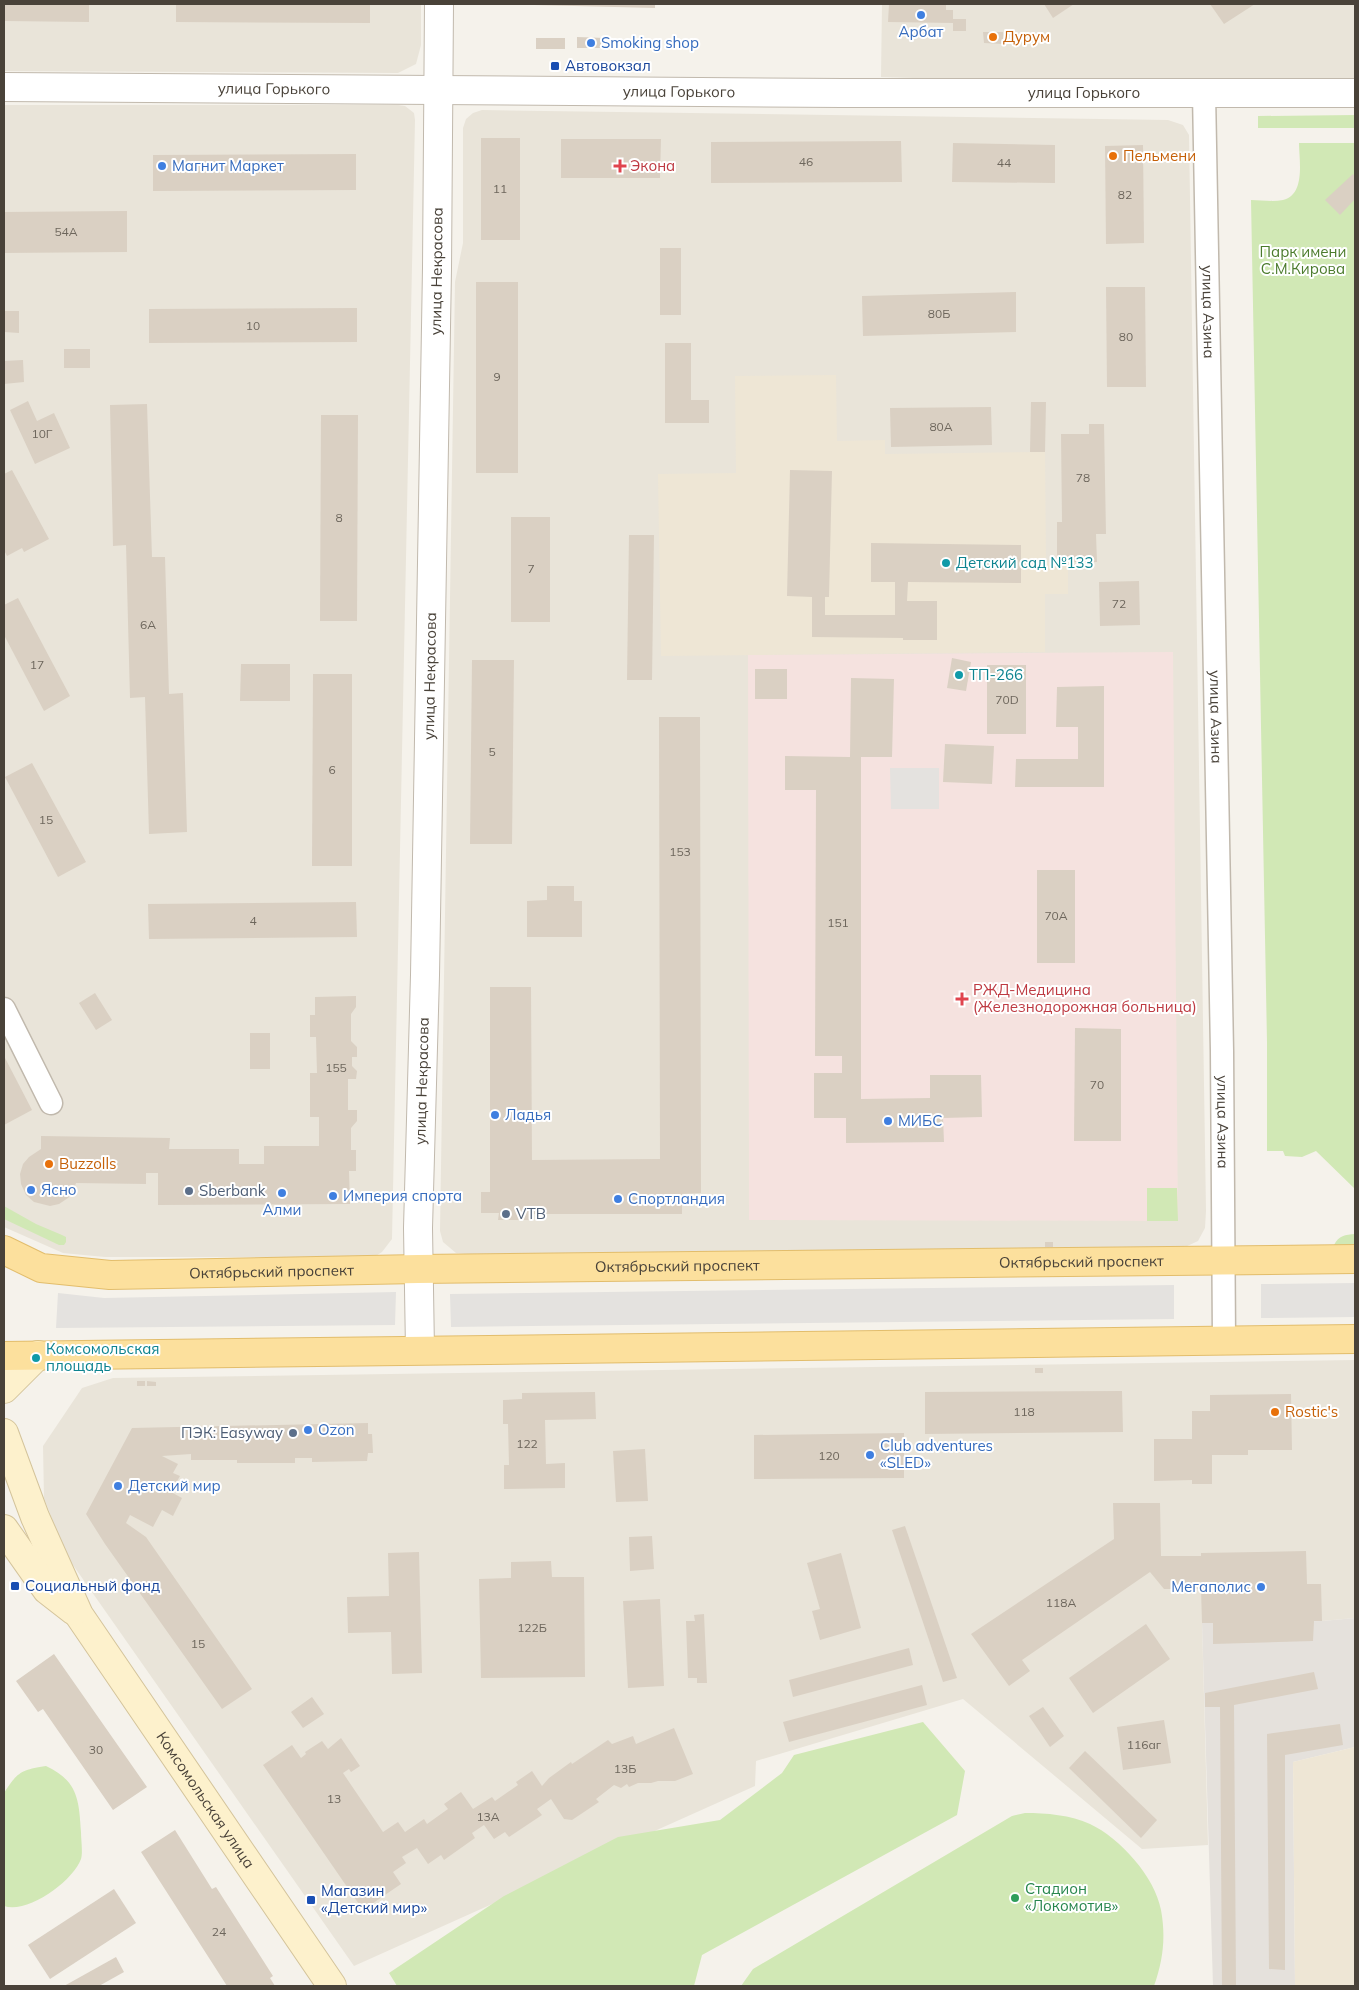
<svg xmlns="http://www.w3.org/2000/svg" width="1359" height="1990" viewBox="0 0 1359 1990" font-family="Mulish,sans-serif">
	<rect width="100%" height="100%" fill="#f5f2eb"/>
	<!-- residential -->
	<g fill="#e9e4d9">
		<path d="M4,4h417v41l-5,19 -18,9 -394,-2z"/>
		<path d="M882,4h473v77l-315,1 -159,-5z"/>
		<path d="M4,105h394l7,1 9,7 1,7 -23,1119 -10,13 -8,5h-269l-42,-4 -59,-26z"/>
		<path d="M482,110l686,10 15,5 6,10 17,1076 -1,17 -7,13 -15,7 -716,6 -11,-1 -13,-11 -3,-11 15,-949 8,-39v-115l3,-9 7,-6z"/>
		<path d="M1355,1360v258l-33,3 -120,2 6,222 -66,4 -179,-150 -207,62 -1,25 -401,180 -288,-411 -22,-57 -1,-52 39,-58 31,-10z"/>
	</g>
	<!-- industrial -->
	<path fill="#e5e1dc" d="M1355,1618v129l-62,15 2,224h-82l-11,-363 120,-2z"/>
	<!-- education -->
	<g fill="#eee6d5">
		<path d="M836,375l1,66 48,-1v14l160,-2 1,110h22v32h-23v58l-384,4 -3,-182 78,-1 -1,-97z"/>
		<path d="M1355,1747v239h-60l-2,-224z"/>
	</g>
	<!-- medical -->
	<path fill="#f5e2df" d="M1173,652l5,569 -429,-1 -1,-565z"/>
	<!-- green -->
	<g fill="#d1e8b5">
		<path d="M1355,115v13h-97v-12z"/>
		<path d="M1299,143h56v1046l-39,-38 -14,6 -17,-1 -2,-5h-16v-109l-16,-842c10,0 22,2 32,0 23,-6 16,-40 16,-57z"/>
		<path d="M1147,1188h30l1,33h-31z"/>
		<path d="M4,1206l32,18 26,11 4,2v5l-2,3h-5l-55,-26z"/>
		<path d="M1355,1234v17l-21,-6c5,-10 11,-10 21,-11z"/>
		<path d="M923,1722l42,49 -8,44 -255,140 -8,31h-297l-8,-13 115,-77 114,-59 102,-17 62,-47 12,-18z"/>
		<path d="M46,1766c32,15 33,34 35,66 0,8 2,20 0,27 -8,22 -53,55 -77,47v-113c14,-22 18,-23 42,-27z"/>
		<path d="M1025,1813c21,0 46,2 65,11 30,14 65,53 71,86 5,27 2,51 -7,76h-413l12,-17 259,-153z"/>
	</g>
	<!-- parking -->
	<g fill="#e4e2df">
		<path d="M890,768h49v41h-48z"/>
		<path d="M1355,1283v34l-94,1v-34z"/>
		<path d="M1174,1285v34l-723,8 -1,-33z"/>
		<path d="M396,1292l-1,33 -339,3 2,-35 46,5z"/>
	</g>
	<!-- building -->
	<g fill="#dad0c3">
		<path d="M4,4h85v18l-85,-1z"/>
		<path d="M176,4h194v19l-194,-1z"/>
		<path d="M534,4h121v4l-121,-3z"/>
		<path d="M889,4h57v6h7v9h13v12h-13v-8l-65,-1z"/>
		<path d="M1044,4h30l-21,14z"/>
		<path d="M1210,4h45l-31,20z"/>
		<path d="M983,32h20v12l-19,-1z"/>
		<path d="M577,37l28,1v10h-28z"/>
		<rect x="536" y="38" width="29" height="11"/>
		<rect x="481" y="138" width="39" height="102"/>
		<path d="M561,139h100l-1,39h-99z"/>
		<path d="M901,141l1,41 -191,1v-41z"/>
		<path d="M953,143l102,2v38l-103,-1z"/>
		<path d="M1143,145l1,98 -38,1 -1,-98z"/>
		<path d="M356,154v36l-203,1v-36z"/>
		<path d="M1353,174l2,3v22l-15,16 -15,-15z"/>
		<path d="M127,211v41l-123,1v-41z"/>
		<rect x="660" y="248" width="21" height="67"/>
		<rect x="476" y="282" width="42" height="191"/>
		<path d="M1106,287h39l1,100h-39z"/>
		<path d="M1016,292v40l-153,4 -1,-40z"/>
		<path d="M357,308v34l-208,1v-34z"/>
		<path d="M4,311h15v22l-15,-1z"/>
		<path d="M665,343h26v57h18v23h-44z"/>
		<rect x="64" y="349" width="26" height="19"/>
		<path d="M23,360l1,22 -20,2v-23z"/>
		<path d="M28,401l9,20 17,-8 16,35 -35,16 -25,-54z"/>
		<path d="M1031,402h15l-1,50h-15z"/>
		<path d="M147,404l5,153h13l4,137 14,-1 4,139 -38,2 -4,-137 -15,1 -4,-153 -13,1 -3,-141z"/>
		<path d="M991,407l1,38 -101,2 -1,-39z"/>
		<path d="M321,415h37l-1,206h-37z"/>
		<path d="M1089,424h15l2,110h-10l1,28h-35l-1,-6h-4v-34h5l-1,-88h28z"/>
		<path d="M12,470l37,69 -25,13 -2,-4 -15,8 -3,-6v-76z"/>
		<path d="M790,470l42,1 -3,126h-4v18h70v-33h-24v-39l150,2v38l-113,-1 -1,19h30v39h-34v-2l-91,-1v-40l-25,-1z"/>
		<rect x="511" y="517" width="39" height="105"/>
		<path d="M629,535h25l-2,145h-25z"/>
		<path d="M1139,581l1,44 -40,1 -1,-44z"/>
		<path d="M18,598l52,98 -26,15 -40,-76v-30z"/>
		<path d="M952,658l19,4 -5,29 -19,-3z"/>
		<path d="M472,660h42l-2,184h-42z"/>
		<path d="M241,664h49v37h-50z"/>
		<rect x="987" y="665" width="39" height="69"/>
		<rect x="755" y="669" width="32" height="30"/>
		<path d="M313,674h39v192h-40z"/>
		<path d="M851,678l43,1 -2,78h-31v342l69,-1v-23h51l1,42 -39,1 1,24 -98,1v-25h-32v-45h28v-17h-27l1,-266h-31v-34l65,1z"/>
		<path d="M1104,686v101h-89l1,-28h62v-32h-22l1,-40z"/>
		<path d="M659,717h41l1,476 -19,1v20h-153l1,6h-32l1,-7h-18v-21h9v-205h41l1,173 128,-1z"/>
		<path d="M945,744l49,2 -2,38 -49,-2z"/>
		<path d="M32,763l54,99 -28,15 -53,-100z"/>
		<rect x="1037" y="870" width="38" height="93"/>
		<path d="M547,886h27v15h8v36h-55v-36l20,-1z"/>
		<path d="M356,902l1,35 -208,2 -1,-35z"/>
		<path d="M95,993l17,27 -16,10 -17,-27z"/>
		<path d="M356,996v11l-5,7v27l6,6v10h-5v9l5,5 -1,8h-8v31h9v11l-6,7v22h5v21h-7l1,33 -192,1v-32h-12v11l-70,-1 -4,11 -4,4 -9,6 -9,2 -16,-4 -8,-7 -5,-11 -1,-10 3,-10 6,-7 12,-8v-13l129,2 -1,11h70v15h25v-18h55v-29h-9v-44h7l-1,-36h-6v-22h5v-18z"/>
		<path d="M1075,1028l46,1v112h-47z"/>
		<rect x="250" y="1033" width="20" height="36"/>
		<path d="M4,1056l28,54 -28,15z"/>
		<rect x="1045" y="1242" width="8" height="5"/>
		<rect x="1035" y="1368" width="8" height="5"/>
		<rect x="137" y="1381" width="8" height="5"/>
		<path d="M147,1381l9,1v4h-9z"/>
		<path d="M1122,1391l1,41 -198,2v-42z"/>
		<path d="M595,1392l1,27 -51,1 1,44 19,-1v25l-61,1v-24h5l-1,-41h-5v-24l19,-1v-6z"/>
		<path d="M1291,1394l1,56h-44v5h-36v29h-20v-4l-38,1v-42h38v-28h18v-16z"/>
		<path d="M368,1423v11h4l1,19h-5l-1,8 -55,1v-4h-17v5h-58v-3h-46v-6l-29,2 16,8 -5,9 7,3 -9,16 11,6 -9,18 -11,-6 -9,17 -23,-12 -4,8 20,14 106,152 -30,20 -117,-165 -19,-30 46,-86z"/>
		<path d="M904,1433v45l-150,1v-44z"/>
		<path d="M645,1449l3,52 -32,1 -3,-51z"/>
		<path d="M1113,1503h47l1,53h40v-3l105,-2 1,33h14l1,37h-8l-1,20 -100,3v-21h-11l-1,-34h-37l-14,-17 -128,88 8,11 -21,15 -38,-52 143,-95z"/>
		<path d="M905,1526l52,152 -14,4 -51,-152z"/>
		<path d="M652,1536l2,33 -24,2 -1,-34z"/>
		<path d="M419,1552l3,121 -30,1 -1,-42 -43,1 -1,-36 42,-1 -1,-43z"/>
		<path d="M841,1553l20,75 -41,12 -8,-29 8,-2 -13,-46z"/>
		<path d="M551,1561l1,16h32l1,100 -104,1 -2,-99 32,-1v-16z"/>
		<path d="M660,1599l4,87 -36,2 -5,-87z"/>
		<path d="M704,1614l3,69h-10v-5h-9l-2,-57h9l-1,-6z"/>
		<path d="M1146,1624l24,35 -77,54 -24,-35z"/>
		<path d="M909,1648l4,17 -120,32 -4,-17z"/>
		<path d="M54,1654l93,133 -34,23 -70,-101 -5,3 -22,-31z"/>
		<path d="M1314,1672l4,17 -84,16 2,281h-14l-2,-279h-15v-14z"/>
		<path d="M922,1685l5,20 -138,37 -6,-20z"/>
		<path d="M312,1697l12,17 -21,14 -12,-16z"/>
		<path d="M1043,1707l21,29 -14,11 -21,-31z"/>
		<path d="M1164,1720l7,43 -48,7 -6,-43z"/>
		<path d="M1340,1724l3,21 -58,10v215l-16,-1 -2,-235z"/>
		<path d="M674,1728l19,46 -18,7h-17l-7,2h-13l-9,4 -2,-3 -6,4 -7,-3 -18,14 3,3 -27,18 -8,-1 -13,-20 -14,10 5,6 -33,22 -4,-5 -11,7 -10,-14 -12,8 3,5 -31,22 -3,-5 -13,9 -11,-16 -15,9 4,6 -13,9 8,12 -38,26 -100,-145 29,-20 9,13 5,-4 -1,-2 17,-11 6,8 13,-11 19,28 -9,6 -2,-3 -6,4 40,59 15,-10 7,10 19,-13 3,5 21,-15 -4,-5 17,-12 12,17 19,-12 3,4 23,-16 -2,-3 16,-11 10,15 7,-8 22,-16 1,2 36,-24 4,4 21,-8 3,8z"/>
		<path d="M1085,1751l72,69 -16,18 -72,-70z"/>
		<path d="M175,1830l37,59 4,-2 57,89 -3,2 5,8h-48l-86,-134z"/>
		<path d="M114,1889l22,34 -86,56 -22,-34z"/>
		<path d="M116,1957l8,15 -25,14h-35z"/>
	</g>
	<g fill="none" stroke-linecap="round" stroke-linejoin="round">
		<!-- minor casing -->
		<g stroke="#c1b9ad" stroke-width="25">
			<g id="minor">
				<path id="s1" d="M1204,93l18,958 2,288"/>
				<path d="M4,1009l47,94"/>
			</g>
		</g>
		<!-- tertiary casing -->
		<g stroke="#c1b9ad" stroke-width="30">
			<g id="tertiary">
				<path id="s2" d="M4,87l839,6h512"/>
				<path id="s3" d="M420,1350l-2,-122 7,-253 12,-707 2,-264"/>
			</g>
		</g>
		<!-- secondary casing -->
		<g stroke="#d4c49b" stroke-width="30">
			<g id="secondary">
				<path d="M4,1389l34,-34"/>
				<path id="s4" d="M4,1433l31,84 44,98 253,371"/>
				<path d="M4,1529l43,61 27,21"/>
			</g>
		</g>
		<!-- primary casing -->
		<g stroke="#e2bd6c" stroke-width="30">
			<g id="primary">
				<path id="s5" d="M4,1250l37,18 69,7 308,-6 937,-10"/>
				<path d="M4,1356l1351,-17"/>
			</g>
		</g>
		<!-- minor -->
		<use href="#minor" stroke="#fff" stroke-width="22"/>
		<!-- tertiary -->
		<use href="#tertiary" stroke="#fff" stroke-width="28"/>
		<!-- secondary -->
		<use href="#secondary" stroke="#fdf1cc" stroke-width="28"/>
		<!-- primary -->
		<use href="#primary" stroke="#fce09d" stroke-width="28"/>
	</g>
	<!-- markers -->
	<g fill="#3f7fe0" stroke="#fff" stroke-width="2">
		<circle cx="921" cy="15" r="5"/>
		<circle cx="591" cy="43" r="5"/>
		<circle cx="162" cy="166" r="5"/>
		<circle cx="495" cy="1115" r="5"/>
		<circle cx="888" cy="1121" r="5"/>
		<circle cx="31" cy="1190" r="5"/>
		<circle cx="282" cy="1193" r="5"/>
		<circle cx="333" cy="1196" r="5"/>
		<circle cx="618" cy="1199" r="5"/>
		<circle cx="308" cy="1430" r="5"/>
		<circle cx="870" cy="1455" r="5"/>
		<circle cx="118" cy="1486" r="5"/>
		<circle cx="1261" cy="1587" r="5"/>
	</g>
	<g fill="#e8710a" stroke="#fff" stroke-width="2">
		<circle cx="993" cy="37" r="5"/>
		<circle cx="1113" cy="156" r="5"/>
		<circle cx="49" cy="1164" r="5"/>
		<circle cx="1275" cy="1412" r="5"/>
	</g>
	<g fill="#1a4fb4" stroke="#fff" stroke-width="2">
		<rect x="550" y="61" width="10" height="10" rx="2.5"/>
		<rect x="10" y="1581" width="10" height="10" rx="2.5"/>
		<rect x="306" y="1895" width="10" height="10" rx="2.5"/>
	</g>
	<g fill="#e0444e" stroke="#fff" stroke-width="2">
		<path d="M617.5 158.5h5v5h5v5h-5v5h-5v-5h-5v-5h5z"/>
		<path d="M959.5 991.5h5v5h5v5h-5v5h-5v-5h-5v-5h5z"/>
	</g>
	<g fill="#0f9aa8" stroke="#fff" stroke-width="2">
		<circle cx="946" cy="563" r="5"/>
		<circle cx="959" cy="675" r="5"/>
		<circle cx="36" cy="1358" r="5"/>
	</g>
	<g fill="#5c6f8a" stroke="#fff" stroke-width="2">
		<circle cx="189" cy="1191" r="5"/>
		<circle cx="506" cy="1214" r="5"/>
		<circle cx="293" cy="1433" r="5"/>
	</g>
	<circle fill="#2e9e5b" stroke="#fff" stroke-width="2" cx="1015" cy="1898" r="5"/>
	<g text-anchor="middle" stroke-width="4" stroke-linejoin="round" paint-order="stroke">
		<!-- number labels -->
		<g font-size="12" fill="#6d665c">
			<text x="806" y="166">46</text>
			<text x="1004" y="167">44</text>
			<text x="500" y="193">11</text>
			<text x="1125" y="199">82</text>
			<text x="66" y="236">54А</text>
			<text x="939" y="318">80Б</text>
			<text x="253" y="330">10</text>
			<text x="1126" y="341">80</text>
			<text x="497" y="381">9</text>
			<text x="941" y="431">80А</text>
			<text x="42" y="438">10Г</text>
			<text x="1083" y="482">78</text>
			<text x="339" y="522">8</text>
			<text x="531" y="573">7</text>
			<text x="1119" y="608">72</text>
			<text x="148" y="629">6А</text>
			<text x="37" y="669">17</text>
			<text x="1007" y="704">70D</text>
			<text x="492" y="756">5</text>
			<text x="332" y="774">6</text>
			<text x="46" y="824">15</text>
			<text x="680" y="856">153</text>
			<text x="1056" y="920">70А</text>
			<text x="253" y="925">4</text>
			<text x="838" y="927">151</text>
			<text x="336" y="1072">155</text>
			<text x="1097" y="1089">70</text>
			<text x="1024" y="1416">118</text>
			<text x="527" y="1448">122</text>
			<text x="829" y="1460">120</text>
			<text x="1061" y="1607">118А</text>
			<text x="532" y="1632">122Б</text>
			<text x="198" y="1648">15</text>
			<text x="1144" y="1749">116аг</text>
			<text x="96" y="1754">30</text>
			<text x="625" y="1773">13Б</text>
			<text x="334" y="1803">13</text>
			<text x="488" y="1821">13А</text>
			<text x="219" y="1936">24</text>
		</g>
		<!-- shop labels -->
		<g font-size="15" fill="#366cbe" stroke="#fff" text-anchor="start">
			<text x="921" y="37" text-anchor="middle">Арбат</text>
			<text x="601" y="48">Smoking shop</text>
			<text x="172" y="171">Магнит Маркет</text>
			<text x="505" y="1120">Ладья</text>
			<text x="898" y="1126">МИБС</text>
			<text x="41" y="1195">Ясно</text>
			<text x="343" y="1201">Империя спорта</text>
			<text x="628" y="1204">Спортландия</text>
			<text x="282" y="1215" text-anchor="middle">Алми</text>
			<text x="318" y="1435">Ozon</text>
			<text x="880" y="1451">Club adventures<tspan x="880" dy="17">«SLED»</tspan></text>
			<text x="128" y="1491">Детский мир</text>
			<text x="1251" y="1592" text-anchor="end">Мегаполис</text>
		</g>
		<!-- food labels -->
		<g font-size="15" fill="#c56008" stroke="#fff" text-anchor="start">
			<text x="1003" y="42">Дурум</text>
			<text x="1123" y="161">Пельмени</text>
			<text x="59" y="1169">Buzzolls</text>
			<text x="1285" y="1417">Rostiс's</text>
		</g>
		<!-- transit labels -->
		<g font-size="15" fill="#164399" stroke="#fff" text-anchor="start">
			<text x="565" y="71">Автовокзал</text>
			<text x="25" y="1591">Социальный фонд</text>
			<text x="321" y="1896">Магазин<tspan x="321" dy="17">«Детский мир»</tspan></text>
		</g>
		<!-- street labels -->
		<g font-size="15" fill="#494239" stroke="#fff">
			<text dy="5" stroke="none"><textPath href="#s2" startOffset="270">улица Горького</textPath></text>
			<text dy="5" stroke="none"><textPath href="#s2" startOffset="675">улица Горького</textPath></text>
			<text dy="5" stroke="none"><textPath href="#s2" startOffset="1080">улица Горького</textPath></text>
			<text dy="5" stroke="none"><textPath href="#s3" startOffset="1079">улица Некрасова</textPath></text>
			<text dy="5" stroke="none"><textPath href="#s1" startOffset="219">улица Азина</textPath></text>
			<text dy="5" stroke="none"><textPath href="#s3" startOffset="674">улица Некрасова</textPath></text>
			<text dy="5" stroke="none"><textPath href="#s1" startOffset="624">улица Азина</textPath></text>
			<text dy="5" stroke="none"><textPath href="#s3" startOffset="269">улица Некрасова</textPath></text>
			<text dy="5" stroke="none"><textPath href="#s1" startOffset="1029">улица Азина</textPath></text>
			<text dy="5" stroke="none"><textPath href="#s5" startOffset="1082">Октябрьский проспект</textPath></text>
			<text dy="5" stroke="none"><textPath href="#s5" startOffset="678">Октябрьский проспект</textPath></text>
			<text dy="5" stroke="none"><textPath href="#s5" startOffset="272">Октябрьский проспект</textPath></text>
			<text dy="5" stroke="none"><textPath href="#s4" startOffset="421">Комсомольская улица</textPath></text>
		</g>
		<!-- health labels -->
		<g font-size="15" fill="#be3a42" stroke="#fff" text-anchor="start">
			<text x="630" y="171">Экона</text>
			<text x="973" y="995">РЖД-Медицина<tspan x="973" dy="17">(Железнодорожная больница)</tspan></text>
		</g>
		<!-- park labels -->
		<g font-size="15" fill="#4b7b2c" stroke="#fff">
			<text x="1303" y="257">Парк имени<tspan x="1303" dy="17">С.М.Кирова</tspan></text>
		</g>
		<!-- culture labels -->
		<g font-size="15" fill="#0d838f" stroke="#fff" text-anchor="start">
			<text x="956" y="568">Детский сад №133</text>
			<text x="969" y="680">ТП-266</text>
			<text x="46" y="1354">Комсомольская<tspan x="46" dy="17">площадь</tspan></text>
		</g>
		<!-- service labels -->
		<g font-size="15" fill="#4e5e75" stroke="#fff" text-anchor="start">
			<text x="199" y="1196">Sberbank</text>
			<text x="516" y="1219">VTB</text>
			<text x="283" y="1438" text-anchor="end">ПЭК: Easyway</text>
		</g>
		<!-- leisure labels -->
		<g font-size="15" fill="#27864d" stroke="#fff" text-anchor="start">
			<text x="1025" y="1894">Cтадион<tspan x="1025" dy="17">«Локомотив»</tspan></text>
		</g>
	</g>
	<!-- border -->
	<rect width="1359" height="1990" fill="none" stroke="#494239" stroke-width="10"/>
</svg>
